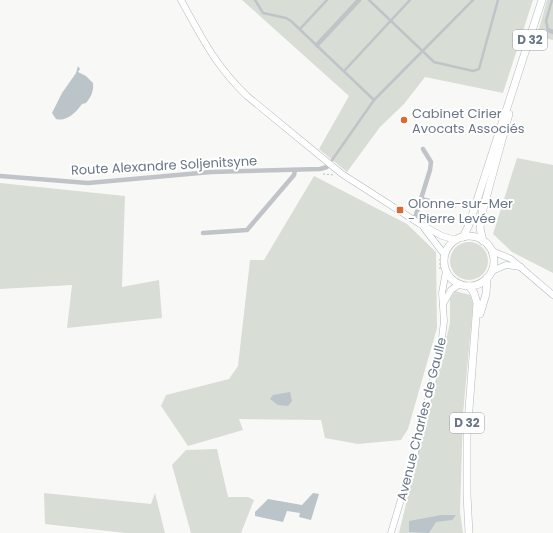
<svg xmlns="http://www.w3.org/2000/svg" width="553" height="533" viewBox="0 0 553 533" font-family="Poppins,sans-serif">
	<rect width="100%" height="100%" fill="#f8f9f6"/>
	<!-- green -->
	<g fill="#d8ddd6">
		<path d="M242,0h291l-30,93 -78,-16 -21,27 -24,23 -33,45 -28,-23 30,-53z"/>
		<path d="M547,0h6v40l-16,-4z"/>
		<path d="M517,158l36,7v108l-41,-21 -19,-18z"/>
		<path d="M314,176l93,48 29,28 1,76 -29,101 -7,11 -43,4 -33,-6 -4,-18 -82,-1 4,11 -55,16 -27,-40 5,-11 63,-16 9,-13 12,-106h14z"/>
		<path d="M0,183l125,13 -3,91 37,-7 3,38 -95,10 5,-43 -72,4z"/>
		<circle cx="469" cy="261" r="19"/>
		<path d="M455,291l15,4 3,9 -10,110 -3,98 3,21h-64l51,-210v-24z"/>
		<path d="M217,449l11,48h20l6,3 -13,33h-50l-19,-68 14,-15z"/>
		<path d="M44,493l107,11 4,-11 10,40h-39l-81,-9z"/>
	</g>
	<!-- water -->
	<g fill="#bac4c9">
		<path d="M78,66l2,3 -2,3 8,4 7,7c1,8 -2,14 -7,20l-4,1c-6,8 -15,18 -26,15l-4,-6 10,-20 14,-20z"/>
		<path d="M290,392l2,9 -4,5 -10,-1 -8,-6 3,-4z"/>
		<path d="M313,493l6,1 -8,26 -12,-3 1,-4 -13,-2 -4,11 -28,-6v-4l13,-13 34,6z"/>
		<path d="M441,515h15l-4,5 -16,2 -7,11 -20,-1v-11z"/>
	</g>
	<g fill="none" stroke-linecap="round" stroke-linejoin="round">
		<!-- secondary casing -->
		<g stroke="#b3b8bd" stroke-width="7">
			<g id="secondary">
				<path d="M181,0c21,38 34,65 66,96l95,78 78,50 22,12 14,4"/>
				<path d="M424,228l20,26"/>
				<path d="M492,251l19,8 42,36"/>
				<path d="M492,271l14,-6 15,2"/>
				<path d="M443,304l8,-14 9,-6"/>
				<path d="M391,533l25,-84 25,-103 3,-25 -2,-28 4,-22"/>
			</g>
		</g>
		<!-- primary casing -->
		<g stroke="#b4b8bd" stroke-width="8">
			<g id="primary">
				<circle cx="469" cy="261" r="25"/>
				<path d="M463,237l6,-12 73,-225"/>
				<path d="M483,241l-3,-13 2,-15 27,-99"/>
				<path d="M469,286l5,7 3,10 -10,133v59l2,38"/>
				<path d="M480,314l6,-20 1,-16"/>
			</g>
		</g>
		<!-- path -->
		<g stroke="#bbbdc0" stroke-width="1" stroke-dasharray="2 2" stroke-linecap="butt">
			<path d="M323,174l11,1"/>
			<path d="M440,259v11"/>
		</g>
		<!-- lane -->
		<g stroke="#c0c4c8" stroke-width="2.5">
			<path d="M255,0l8,13 23,5 5,3 83,79"/>
			<path d="M369,0l65,62 39,9 6,-2 19,-69"/>
			<path d="M300,29l27,-29"/>
			<path d="M548,30l-2,-9 6,-21"/>
			<path d="M345,70l65,-70"/>
			<path d="M330,163l44,-63 99,-100"/>
			<path d="M422,198l33,9"/>
		</g>
		<!-- street -->
		<g stroke="#c0c4c8" stroke-width="4.5">
			<path d="M548,30l5,2"/>
			<path d="M317,45l42,-45"/>
			<path d="M0,176l88,7 123,-11 109,-3 7,-2 2,-2"/>
			<path d="M414,221l16,-51 1,-8 -8,-13"/>
			<path d="M203,233l44,-3 47,-55 1,-5"/>
		</g>
		<!-- secondary -->
		<use href="#secondary" stroke="#fff" stroke-width="6"/>
		<!-- primary -->
		<use href="#primary" stroke="#fff" stroke-width="7"/>
	</g>
	<!-- markers -->
	<g fill="#db6934" stroke="#fff" stroke-width="1.5">
		<circle cx="404" cy="120" r="4"/>
		<rect x="396" y="206" width="8" height="8" rx="2"/>
	</g>
	<g text-anchor="middle" stroke-width="4" stroke-linejoin="round" paint-order="stroke">
		<!-- shield labels -->
		<g fill="#fff" stroke="#96a0aa" stroke-width="1">
			<rect x="513" y="30" width="34" height="20" rx="3"/>
			<rect x="450" y="413" width="34" height="20" rx="3"/>
		</g>
		<g font-size="12" font-weight="bold" fill="#697786">
			<text x="530" y="44">D 32</text>
			<text x="467" y="427">D 32</text>
		</g>
		<!-- poi labels -->
		<g font-size="13" fill="#697786" stroke="#fff" text-anchor="start">
			<text x="412" y="118">Cabinet Cirier<tspan x="412" dy="15">Avocats Associés</tspan></text>
			<text x="408" y="208">Olonne-sur-Mer<tspan x="408" dy="15">- Pierre Levée</tspan></text>
		</g>
		<!-- street labels -->
		<g font-size="13" fill="#697786" stroke="#fff">
			<text transform="translate(164 165) rotate(-3)" y="5">Route Alexandre Soljenitsyne</text>
			<text transform="translate(421 419) rotate(-76)" y="5">Avenue Charles de Gaulle</text>
		</g>
	</g>
</svg>
